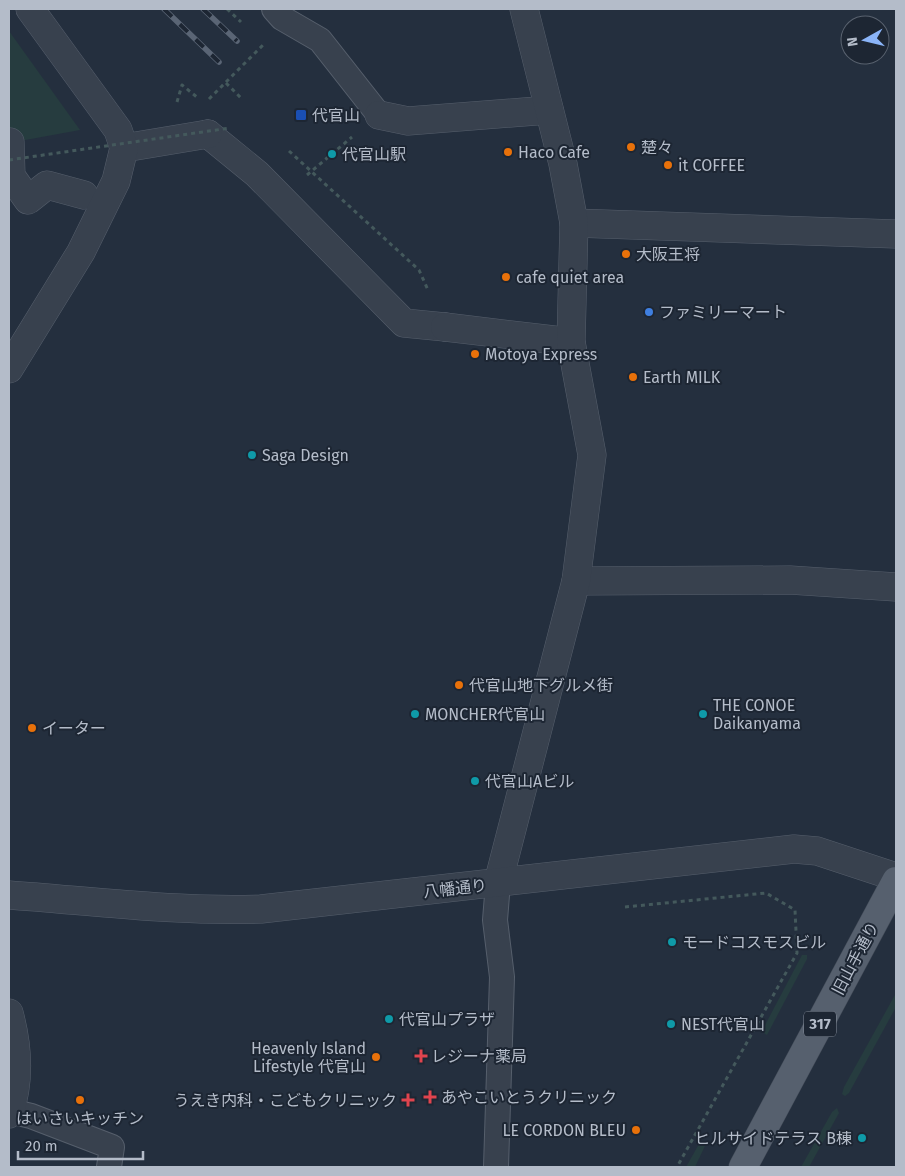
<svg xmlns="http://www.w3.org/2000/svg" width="905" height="1176" viewBox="0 0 905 1176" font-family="'Fira Sans','Noto Sans JP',sans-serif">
	<rect width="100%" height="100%" fill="#242f3e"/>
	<!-- green -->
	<g fill="#263c3f">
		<path d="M9,31l71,99 -71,13z"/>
		<path d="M802,955h5v4l-40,76 -3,-2v-6z"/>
		<path d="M896,993v14l-47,86 -4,3 -3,-2 2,-7z"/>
		<path d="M837,1108l2,5 -30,54h-8l31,-55z"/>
		<path d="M699,1144l6,2 -10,21h-9z"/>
	</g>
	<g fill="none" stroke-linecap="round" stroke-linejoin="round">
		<!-- service casing -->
		<g stroke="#565f6c" stroke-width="26">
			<g id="service">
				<path d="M274,9l8,9 38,22 59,75"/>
				<path d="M10,1111l21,5 81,31 -3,20"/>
				<path d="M496,1167l6,-190 -7,-57 3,-37"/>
			</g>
		</g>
		<!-- pedestrian casing -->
		<g stroke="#565f6c" stroke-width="29">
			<g id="pedestrian">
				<path d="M208,134l49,40 147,149 41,4"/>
				<path d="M10,142l1,34 17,24 19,-15 37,10"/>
			</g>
		</g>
		<!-- minor casing -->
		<g stroke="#565f6c" stroke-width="29">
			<g id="minor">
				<path d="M379,115l29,6 141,-11"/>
				<path d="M124,148l84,-14"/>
				<path d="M574,223l322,11"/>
				<path d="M445,327l126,15"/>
				<path d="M576,581l214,-1 106,7"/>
				<path d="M498,883l78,-302 16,-126 -21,-113 3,-119 -11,-59 -39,-155"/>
			</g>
		</g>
		<!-- tertiary casing -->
		<g stroke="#565f6c" stroke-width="29">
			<g id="tertiary">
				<path d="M9,369l72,-117 35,-71 8,-33 -6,-18 -88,-121"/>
				<path d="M9,895c83,6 168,17 252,14l533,-60 23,2 79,26"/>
				<path d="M9,1013c9,33 11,68 0,101"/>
			</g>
		</g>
		<!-- primary casing -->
		<g stroke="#414a57" stroke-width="29">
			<path id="primary" d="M743,1167l153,-286"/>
		</g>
		<!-- path -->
		<g stroke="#44595c" stroke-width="3" stroke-dasharray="4 4" stroke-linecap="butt">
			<path d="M227,9l14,13"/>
			<path d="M226,83l15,15"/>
			<path d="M209,99l54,-54"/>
			<path d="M177,102l5,-17 16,13"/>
			<path d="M289,151l130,119 9,20"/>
			<path d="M307,175l45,-38"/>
			<path d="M625,907l141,-14 29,17 2,43 -120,214"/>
		</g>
		<!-- service -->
		<use href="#service" stroke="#38414e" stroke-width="24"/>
		<!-- pedestrian -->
		<use href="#pedestrian" stroke="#38414e" stroke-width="28"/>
		<!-- minor -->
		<use href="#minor" stroke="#38414e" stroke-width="28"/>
		<!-- tertiary -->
		<use href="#tertiary" stroke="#38414e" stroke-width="28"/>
		<!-- primary -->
		<use href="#primary" stroke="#56606e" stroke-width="28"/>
		<!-- rail casing -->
		<g stroke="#5a6575" stroke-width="5.5">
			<g id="rail">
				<path d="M164,9l55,53"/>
				<path d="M203,9l34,32"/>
			</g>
		</g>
		<!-- rail -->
		<use href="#rail" stroke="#1d2633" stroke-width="4" stroke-dasharray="11" stroke-linecap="butt"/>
		<!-- path-bridge -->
		<path stroke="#44595c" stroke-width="3" stroke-dasharray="4 4" stroke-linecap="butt" d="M9,160l221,-32"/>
	</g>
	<!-- markers -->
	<rect fill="#1a4fb4" stroke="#1d2633" stroke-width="2" x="295" y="109" width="12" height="12" rx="2.5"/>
	<g fill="#e8710a" stroke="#1d2633" stroke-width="2">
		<circle cx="631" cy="147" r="5"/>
		<circle cx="508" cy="152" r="5"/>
		<circle cx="668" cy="165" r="5"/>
		<circle cx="626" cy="254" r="5"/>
		<circle cx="506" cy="277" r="5"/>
		<circle cx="475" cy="354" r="5"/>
		<circle cx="633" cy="377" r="5"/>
		<circle cx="459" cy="685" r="5"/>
		<circle cx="32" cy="728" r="5"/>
		<circle cx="376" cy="1057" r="5"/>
		<circle cx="80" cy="1100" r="5"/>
		<circle cx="636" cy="1130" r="5"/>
	</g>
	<g fill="#0f9aa8" stroke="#1d2633" stroke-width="2">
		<circle cx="332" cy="154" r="5"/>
		<circle cx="252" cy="455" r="5"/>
		<circle cx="415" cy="714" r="5"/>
		<circle cx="703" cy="714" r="5"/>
		<circle cx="475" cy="781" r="5"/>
		<circle cx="672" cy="942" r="5"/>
		<circle cx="389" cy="1019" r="5"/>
		<circle cx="671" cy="1024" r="5"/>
		<circle cx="862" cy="1138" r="5"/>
	</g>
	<circle fill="#3f7fe0" stroke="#1d2633" stroke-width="2" cx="649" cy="312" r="5"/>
	<g fill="#e0444e" stroke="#1d2633" stroke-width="2">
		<path d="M418.5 1048.5h5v5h5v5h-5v5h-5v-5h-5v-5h5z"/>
		<path d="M427.5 1089.5h5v5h5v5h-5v5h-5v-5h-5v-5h5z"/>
		<path d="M405.5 1092.5h5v5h5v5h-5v5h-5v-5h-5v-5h5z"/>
	</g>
	<g text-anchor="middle" stroke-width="4" stroke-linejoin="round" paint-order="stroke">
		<!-- shield labels -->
		<rect fill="#1d2633" stroke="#878f9c" stroke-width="1" x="804" y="1011.5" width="32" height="25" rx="4"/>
		<g font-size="15" font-weight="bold" fill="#b4bcc9">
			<text x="820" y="1029">317</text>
		</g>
		<!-- poi labels -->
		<g font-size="16" fill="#b4bcc9" stroke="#1d2633" text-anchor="start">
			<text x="312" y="121">代官山</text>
			<text x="641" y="153">楚々</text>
			<text x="518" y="158">Haco Cafe</text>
			<text x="342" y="160">代官山駅</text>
			<text x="678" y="171">it COFFEE</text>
			<text x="636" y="260">大阪王将</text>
			<text x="516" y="283">cafe quiet area</text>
			<text x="659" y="318">ファミリーマート</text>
			<text x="485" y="360">Motoya Express</text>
			<text x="643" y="383">Earth MILK</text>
			<text x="262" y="461">Saga Design</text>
			<text x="469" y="691">代官山地下グルメ街</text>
			<text x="713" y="711">THE CONOE<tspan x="713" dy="18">Daikanyama</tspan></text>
			<text x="425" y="720">MONCHER代官山</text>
			<text x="42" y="734">イーター</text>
			<text x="485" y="787">代官山Aビル</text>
			<text x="682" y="948">モードコスモスビル</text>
			<text x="399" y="1025">代官山プラザ</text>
			<text x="681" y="1030">NEST代官山</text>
			<text x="366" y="1054" text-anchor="end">Heavenly Island<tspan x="366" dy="18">Lifestyle 代官山</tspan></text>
			<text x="431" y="1062">レジーナ薬局</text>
			<text x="441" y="1103">あやこいとうクリニック</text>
			<text x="397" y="1106" text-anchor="end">うえき内科・こどもクリニック</text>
			<text x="80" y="1124" text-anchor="middle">はいさいキッチン</text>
			<text x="626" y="1136" text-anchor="end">LE CORDON BLEU</text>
			<text x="852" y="1144" text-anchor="end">ヒルサイドテラス B棟</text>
		</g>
		<!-- street labels -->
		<g font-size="16" fill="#b4bcc9" stroke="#1d2633">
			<text transform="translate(455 888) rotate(-6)" y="6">八幡通り</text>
			<text transform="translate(855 958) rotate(-62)" y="6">旧山手通り</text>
		</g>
	</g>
	<!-- border -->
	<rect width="905" height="1176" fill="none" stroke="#b4bcc9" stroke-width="20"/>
	<!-- north arrow -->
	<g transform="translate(865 40) rotate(262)"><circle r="24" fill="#1d2633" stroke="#59626f"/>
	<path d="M0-4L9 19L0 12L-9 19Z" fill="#8ab4f8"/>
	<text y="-8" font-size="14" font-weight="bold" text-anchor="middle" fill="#b4bcc9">N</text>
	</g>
	<!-- scale -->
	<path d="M18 1151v8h125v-8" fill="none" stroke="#b4bcc9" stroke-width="2.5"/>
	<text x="25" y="1151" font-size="15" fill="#b4bcc9" stroke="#1d2633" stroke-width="4" paint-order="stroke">20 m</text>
</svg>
